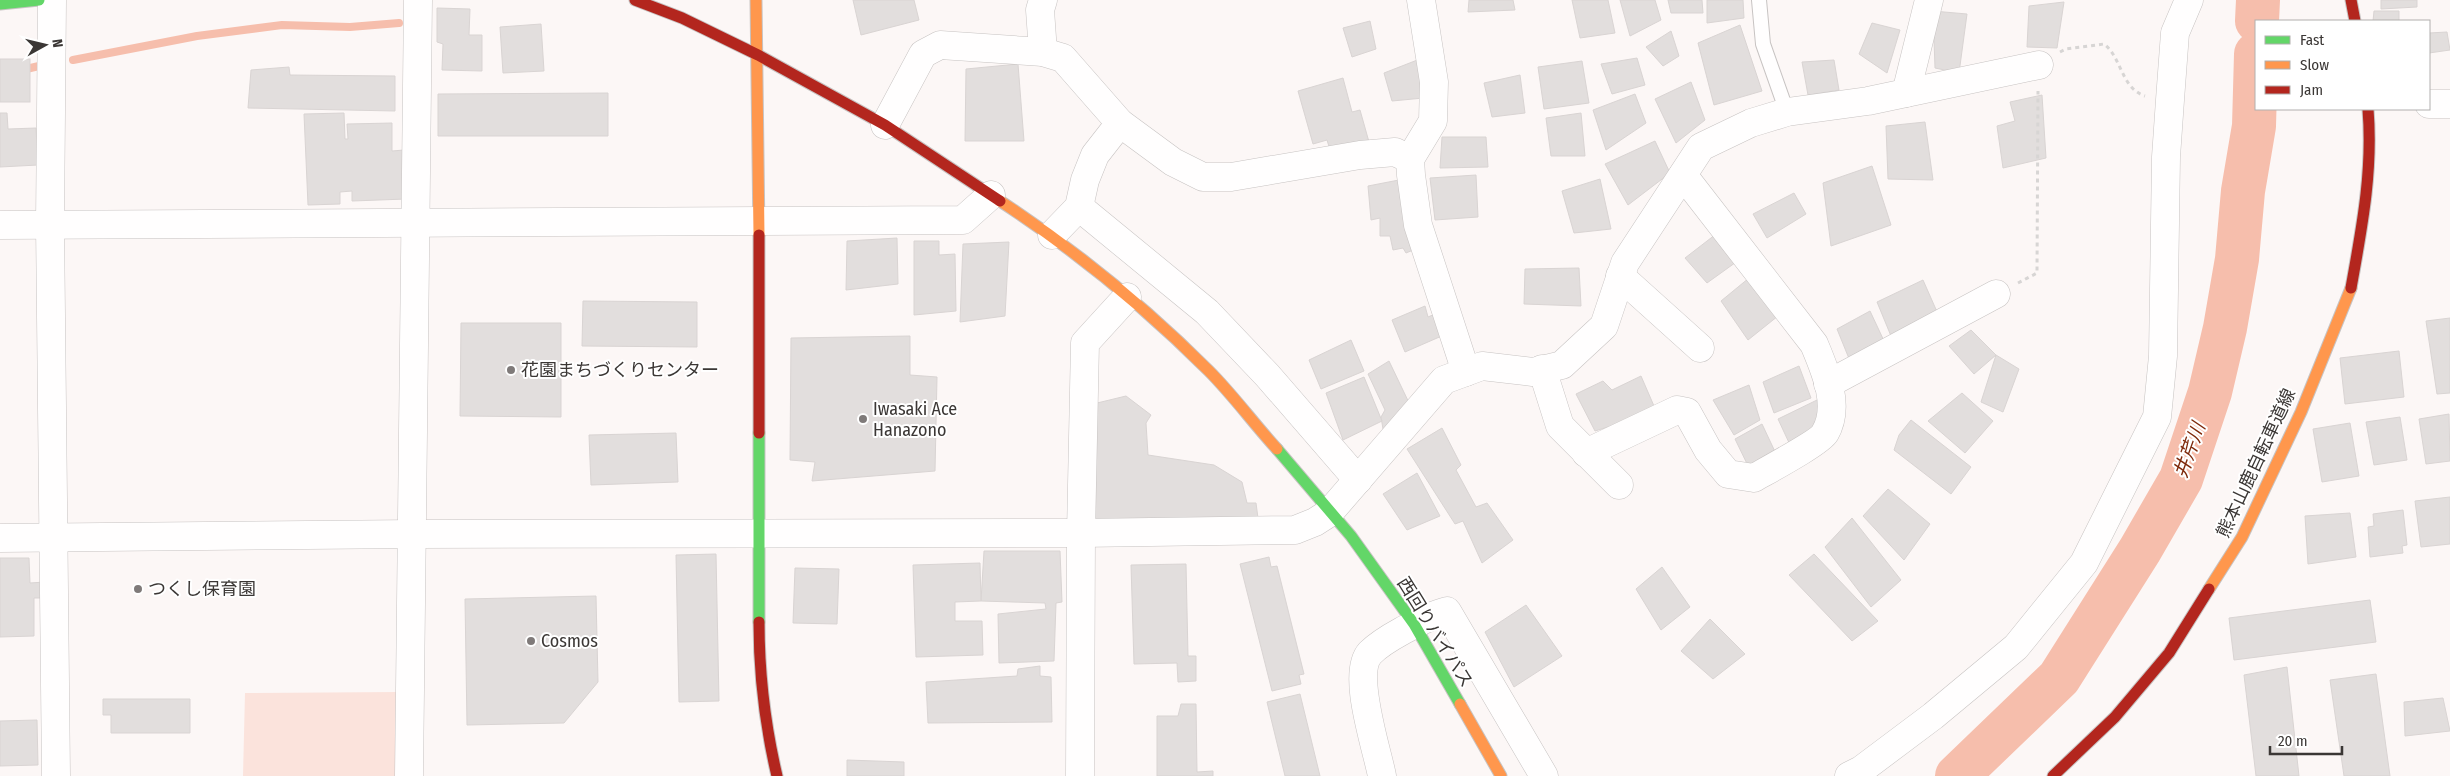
<svg xmlns="http://www.w3.org/2000/svg" width="2450" height="776" viewBox="0 0 2450 776" font-family="'Fira Sans Condensed','Noto Sans JP',sans-serif">
	<rect width="100%" height="100%" fill="#fcf7f6"/>
	<!-- park -->
	<path fill="#fbe3dc" d="M397,692v84h-154l2,-83z"/>
	<g fill="none" stroke-linecap="round" stroke-linejoin="round">
		<!-- stream -->
		<g stroke="#f6beac" stroke-width="8">
			<path d="M73,60l124,-24 85,-11 68,2 49,-4"/>
			<path d="M22,70l17,-4"/>
		</g>
		<!-- river -->
		<g stroke="#f6beac" stroke-width="44">
			<path d="M2257,21l1,-21"/>
			<path d="M1957,776l102,-98 81,-128 41,-71 29,-87 15,-64 12,-69 6,-68 11,-65 2,-72"/>
		</g>
	</g>
	<!-- building -->
	<g fill="#e2dedd" stroke="#d9d4d3">
		<path d="M853,0h61l5,20 -58,15z"/>
		<path d="M1469,0h44l2,10 -47,2z"/>
		<path d="M1572,0h36l7,33 -35,5z"/>
		<path d="M1620,0h35l6,20 -31,16z"/>
		<path d="M1668,0h34l1,13h-32z"/>
		<path d="M1707,0h36l1,18 -37,5z"/>
		<path d="M2381,0h36v7l-36,2z"/>
		<path d="M2064,2l-7,46 -30,-1 2,-41z"/>
		<path d="M437,8l33,1 -1,26h13v36l-40,-1 1,-26 -6,-2z"/>
		<path d="M1933,11l34,3 -8,59 -24,-5z"/>
		<path d="M2374,11h25v10h-26z"/>
		<path d="M1370,21l6,28 -24,8 -9,-29z"/>
		<path d="M1872,23l28,7 -13,43 -28,-19z"/>
		<path d="M541,24l3,47 -41,2 -3,-46z"/>
		<path d="M1740,25l22,66 -48,14 -16,-62z"/>
		<path d="M1671,31l8,25 -16,10 -17,-19z"/>
		<path d="M2447,32l3,18 -21,3v-20z"/>
		<path d="M1425,57l9,40 -42,4 -8,-28z"/>
		<path d="M1637,58l8,27 -33,9 -11,-30z"/>
		<rect x="0" y="59" width="30" height="43"/>
		<path d="M1834,60l5,30 -31,5 -6,-33z"/>
		<path d="M1582,61l7,42 -45,6 -6,-42z"/>
		<path d="M1018,64l6,77h-59l1,-72z"/>
		<path d="M289,67l1,8 105,1v35l-147,-3 3,-38z"/>
		<path d="M1520,75l5,38 -33,4 -8,-34z"/>
		<path d="M1343,78l9,34 8,-2 9,32 -38,11 -4,-13 -14,4 -15,-53z"/>
		<path d="M1691,82l14,38 -29,23 -21,-44z"/>
		<path d="M608,93v43h-170v-42z"/>
		<path d="M1635,94l11,29 -40,27 -13,-40z"/>
		<path d="M2042,95l4,63 -43,10 -6,-42 18,-5 -5,-19z"/>
		<path d="M0,113h7l1,16 28,-1 2,37 -38,2z"/>
		<path d="M344,113l1,26h3l-1,-15 45,-1v28l12,-1 2,49 -54,2v-10l-12,1v12l-32,1 -4,-91z"/>
		<path d="M1581,113l4,43h-34l-5,-38z"/>
		<path d="M1925,122l8,58 -45,-1 -2,-53z"/>
		<path d="M1442,137h44l2,30 -48,1z"/>
		<path d="M1655,141l15,32 -42,32 -23,-41z"/>
		<path d="M1872,166l19,59 -60,21 -8,-63z"/>
		<path d="M1476,175l2,42 -43,3 -5,-42z"/>
		<path d="M1404,179l14,69 -12,5 -3,-5 -10,2 -3,-14h-10v-18l-9,2 -3,-34z"/>
		<path d="M1600,179l11,50 -37,4 -12,-42z"/>
		<path d="M1794,193l12,21 -39,24 -14,-24z"/>
		<path d="M1720,231l19,29 -32,23 -22,-25z"/>
		<path d="M897,238l1,46 -52,6 1,-49z"/>
		<path d="M914,241h25v14l16,-1 1,57 -42,4z"/>
		<path d="M1009,242l-4,74 -45,6 3,-78z"/>
		<path d="M1579,268l2,38 -57,-2 1,-35z"/>
		<path d="M1749,278l29,38 -30,24 -27,-39z"/>
		<path d="M1923,280l15,34 -47,22 -14,-34z"/>
		<path d="M583,301l114,1v45l-115,-1z"/>
		<path d="M1425,306l3,11 7,-3 9,21 -39,17 -13,-32z"/>
		<path d="M1870,311l15,32 -35,18 -13,-32z"/>
		<path d="M2450,318v75l-13,1 -11,-73z"/>
		<path d="M461,323h100v94l-101,-1z"/>
		<path d="M1971,330l25,25 -22,19 -25,-28z"/>
		<path d="M910,336v39l27,2 -2,94 -123,10 3,-19 -25,-2 1,-122z"/>
		<path d="M1351,340l13,31 -43,18 -12,-29z"/>
		<path d="M2399,351l5,46 -59,7 -5,-46z"/>
		<path d="M1996,355l23,14 -16,43 -22,-10z"/>
		<path d="M1389,361l23,48 -29,20 -2,-12 4,-7 -17,-36z"/>
		<path d="M1799,366l12,32 -37,15 -11,-31z"/>
		<path d="M1641,376l13,30 -33,23 -11,4 -2,-6 -13,4 -19,-37 27,-13 9,9z"/>
		<path d="M1364,377l18,44 -39,19 -17,-47z"/>
		<path d="M1749,385l11,35 -26,15 -21,-35z"/>
		<path d="M1962,393l31,28 -28,32 -37,-32z"/>
		<path d="M1126,396l25,19 -5,8 2,32 66,10 28,17 5,21h9l2,15 -169,2 4,-116z"/>
		<path d="M1817,400l5,29 -31,18 -13,-28z"/>
		<path d="M2449,414l1,47 -24,3 -7,-45z"/>
		<path d="M2400,417l7,43 -33,5 -8,-43z"/>
		<path d="M1911,420l60,47 -20,27 -57,-44 5,-15z"/>
		<path d="M2350,423l9,53 -37,6 -9,-53z"/>
		<path d="M1762,424l16,34 -26,16 -17,-35z"/>
		<path d="M1442,428l19,37 -5,5 20,37 11,-4 26,37 -31,23 -19,-42 -8,3 -48,-75z"/>
		<path d="M676,433l2,49 -87,3 -2,-50z"/>
		<path d="M1417,473l23,43 -33,14 -24,-36z"/>
		<path d="M1888,489l42,35 -26,36 -41,-44z"/>
		<path d="M2450,497v47l-29,3 -6,-46z"/>
		<path d="M2403,510l4,35 -5,1 1,7 -33,4 -2,-30 6,-1 -1,-12z"/>
		<path d="M2350,513l6,44 -48,7 -3,-48z"/>
		<path d="M1852,518l49,62 -30,27 -46,-60z"/>
		<path d="M984,551h76l2,51 -6,1 -2,58 -55,2 -1,-49 48,-5 -1,-6 -64,-2z"/>
		<path d="M716,554l3,147 -40,1 -3,-147z"/>
		<path d="M1814,554l64,67 -26,20 -63,-66z"/>
		<path d="M1269,557l2,10 6,-1 27,108 -5,1 2,9 -29,7 -32,-127z"/>
		<path d="M0,558h29l1,25 15,-1v16h-11v38l-34,1z"/>
		<path d="M980,563l1,38 -26,1v19h27l1,34 -67,2 -3,-92z"/>
		<path d="M1186,564l2,92h8v25l-18,1 -1,-19 -43,1 -3,-99z"/>
		<path d="M1662,567l28,40 -29,23 -25,-41z"/>
		<path d="M795,568l44,1 -2,55 -44,-1z"/>
		<path d="M596,596l2,86 -34,41 -97,2 -2,-126z"/>
		<path d="M2370,600l6,42 -142,18 -5,-42z"/>
		<path d="M1526,605l36,51 -48,31 -29,-55z"/>
		<path d="M1710,619l35,35 -32,25 -32,-28z"/>
		<path d="M1040,666v10l11,1 1,45 -124,1 -2,-41 91,-6 1,-7z"/>
		<path d="M2287,667l12,109h-43l-12,-101z"/>
		<path d="M2376,674l14,102h-46l-14,-96z"/>
		<path d="M1300,694l20,82h-35l-18,-74z"/>
		<path d="M2443,698l7,33 -45,5 -1,-34z"/>
		<path d="M103,699h87v34h-79v-18h-8z"/>
		<path d="M1181,704h15l1,68 16,-1v5h-56v-60h21z"/>
		<path d="M37,720l1,45 -38,1v-45z"/>
		<path d="M847,760l57,2v14h-57z"/>
	</g>
	<g fill="none" stroke-linecap="round" stroke-linejoin="round">
		<!-- lane casing -->
		<g stroke="#c7c3c2" stroke-width="16">
			<path id="lane" d="M1759,0l4,44 24,68"/>
		</g>
		<!-- street casing -->
		<g stroke="#c7c3c2" stroke-width="29">
			<g id="street">
				<path d="M52,0l-2,224 6,552"/>
				<path d="M1043,0l-3,10 3,42"/>
				<path d="M1421,0l13,82 -1,39 -23,38 1,16 7,50 48,147"/>
				<path d="M1906,93l23,-93"/>
				<path d="M2429,104h21"/>
				<path d="M885,125l38,-71 17,-9 103,7 20,6 57,65 53,39 30,15h28l129,-22 35,-3 15,7"/>
				<path d="M1079,207l128,105 60,63 91,105"/>
				<path d="M0,225l963,-5 28,-25"/>
				<path d="M1052,235l27,-28 6,-27 10,-25 25,-32"/>
				<path d="M1620,276l80,72"/>
				<path d="M1542,369l18,57 59,59"/>
				<path d="M1828,384l168,-90"/>
				<path d="M1586,453l91,-43 10,2 21,38 20,24 26,4c12,-7 66,-36 71,-45 16,-27 0,-63 -11,-89l-131,-169"/>
				<path d="M0,538l414,-4 667,-1 214,-3 20,-8 14,-9 115,-133 38,-14 51,6 29,-7 42,-39 21,-63 76,-116 50,-24 36,-11 81,-11 171,-36"/>
				<path d="M409,776l9,-776"/>
				<path d="M1080,776l1,-243 4,-190 42,-46"/>
				<path d="M1382,776c-5,-27 -31,-102 -12,-123 9,-9 21,-16 32,-22 15,-8 29,-16 45,-20l97,165"/>
				<path d="M1849,776l12,-6 72,-54 83,-69 68,-84 73,-146 6,-61 3,-199 4,-57 5,-67 14,-33"/>
			</g>
		</g>
		<!-- fast casing -->
		<g stroke="#c7c3c2" stroke-width="13">
			<g id="fast">
				<path d="M0,4l39,-4"/>
				<path d="M759,433v189"/>
				<path d="M1277,449l74,87 63,88 46,80"/>
			</g>
		</g>
		<!-- slow casing -->
		<g stroke="#c7c3c2" stroke-width="13">
			<g id="slow">
				<path d="M756,0l3,235"/>
				<path d="M1000,201c75,49 146,107 209,170 24,24 45,53 68,78"/>
				<path d="M2209,589l33,-52 59,-125 50,-124"/>
				<path d="M1460,704l41,72"/>
			</g>
		</g>
		<!-- jam casing -->
		<g stroke="#c7c3c2" stroke-width="13">
			<g id="jam">
				<path d="M635,0l47,18 76,37 127,70 115,76"/>
				<path d="M2351,0l4,21"/>
				<path d="M759,235v198"/>
				<path d="M2351,288c11,-61 22,-117 17,-179"/>
				<path d="M759,622c0,52 6,103 18,154"/>
				<path d="M2053,776l62,-59 54,-64 40,-64"/>
			</g>
		</g>
		<!-- path -->
		<g stroke="#d7d5d4" stroke-width="3" stroke-dasharray="4 4" stroke-linecap="butt">
			<path d="M2060,52l6,-3 38,-5c18,14 17,44 41,52"/>
			<path d="M2018,283l19,-10 1,-182"/>
		</g>
		<!-- lane -->
		<use href="#lane" stroke="#fffefe" stroke-width="14"/>
		<!-- street -->
		<use href="#street" stroke="#fffefe" stroke-width="28"/>
		<!-- fast -->
		<use href="#fast" stroke="#63d668" stroke-width="11"/>
		<!-- slow -->
		<use href="#slow" stroke="#ff974d" stroke-width="11"/>
		<!-- jam -->
		<use href="#jam" stroke="#b3261e" stroke-width="11"/>
	</g>
	<!-- markers -->
	<g fill="#7f7a79" stroke="#fff" stroke-width="2">
		<circle cx="511" cy="370" r="5"/>
		<circle cx="863" cy="419" r="5"/>
		<circle cx="138" cy="589" r="5"/>
		<circle cx="531" cy="641" r="5"/>
	</g>
	<g text-anchor="middle" stroke-width="4" stroke-linejoin="round" paint-order="stroke">
		<!-- poi labels -->
		<g font-size="18" fill="#3b3735" stroke="#fff" text-anchor="start">
			<text x="521" y="376">花園まちづくりセンター</text>
			<text x="873" y="415">Iwasaki Ace<tspan x="873" dy="21">Hanazono</tspan></text>
			<text x="148" y="595">つくし保育園</text>
			<text x="541" y="647">Cosmos</text>
		</g>
		<!-- street labels -->
		<g font-size="18" fill="#3b3735" stroke="#fff">
			<text transform="translate(2256 463) rotate(-65)" y="6">熊本山鹿自転車道線</text>
			<text transform="translate(1435 632) rotate(58)" y="6">西回りバイパス</text>
		</g>
		<!-- water labels -->
		<g font-size="19" font-style="italic" fill="#7e290b" stroke="#fff">
			<text transform="translate(2189 450) rotate(-70)" y="7">井芹川</text>
		</g>
	</g>
	<!-- legend -->
	<rect x="2255" y="20" width="175" height="90" fill="#ffffff" stroke="#b1afae"/>
	<rect x="2265" y="36" width="25" height="8" fill="#63d668" stroke="#b1afae"/>
	<text x="2300" y="45" font-size="15" fill="#3b3735">Fast</text>
	<rect x="2265" y="61" width="25" height="8" fill="#ff974d" stroke="#b1afae"/>
	<text x="2300" y="70" font-size="15" fill="#3b3735">Slow</text>
	<rect x="2265" y="86" width="25" height="8" fill="#b3261e" stroke="#b1afae"/>
	<text x="2300" y="95" font-size="15" fill="#3b3735">Jam</text>
	<!-- north arrow -->
	<g transform="translate(45 45) rotate(82)" stroke="#ffffff" stroke-width="4" paint-order="stroke">
	<path d="M0-4L9 19L0 12L-9 19Z" fill="#3b3735"/>
	<text y="-8" font-size="14" font-weight="bold" text-anchor="middle" fill="#3b3735">N</text>
	</g>
	<!-- scale -->
	<path d="M2270 746v8h72v-8" fill="none" stroke="#3b3735" stroke-width="2.5"/>
	<text x="2278" y="746" font-size="15" fill="#3b3735" stroke="#ffffff" stroke-width="4" paint-order="stroke">20 m</text>
</svg>
